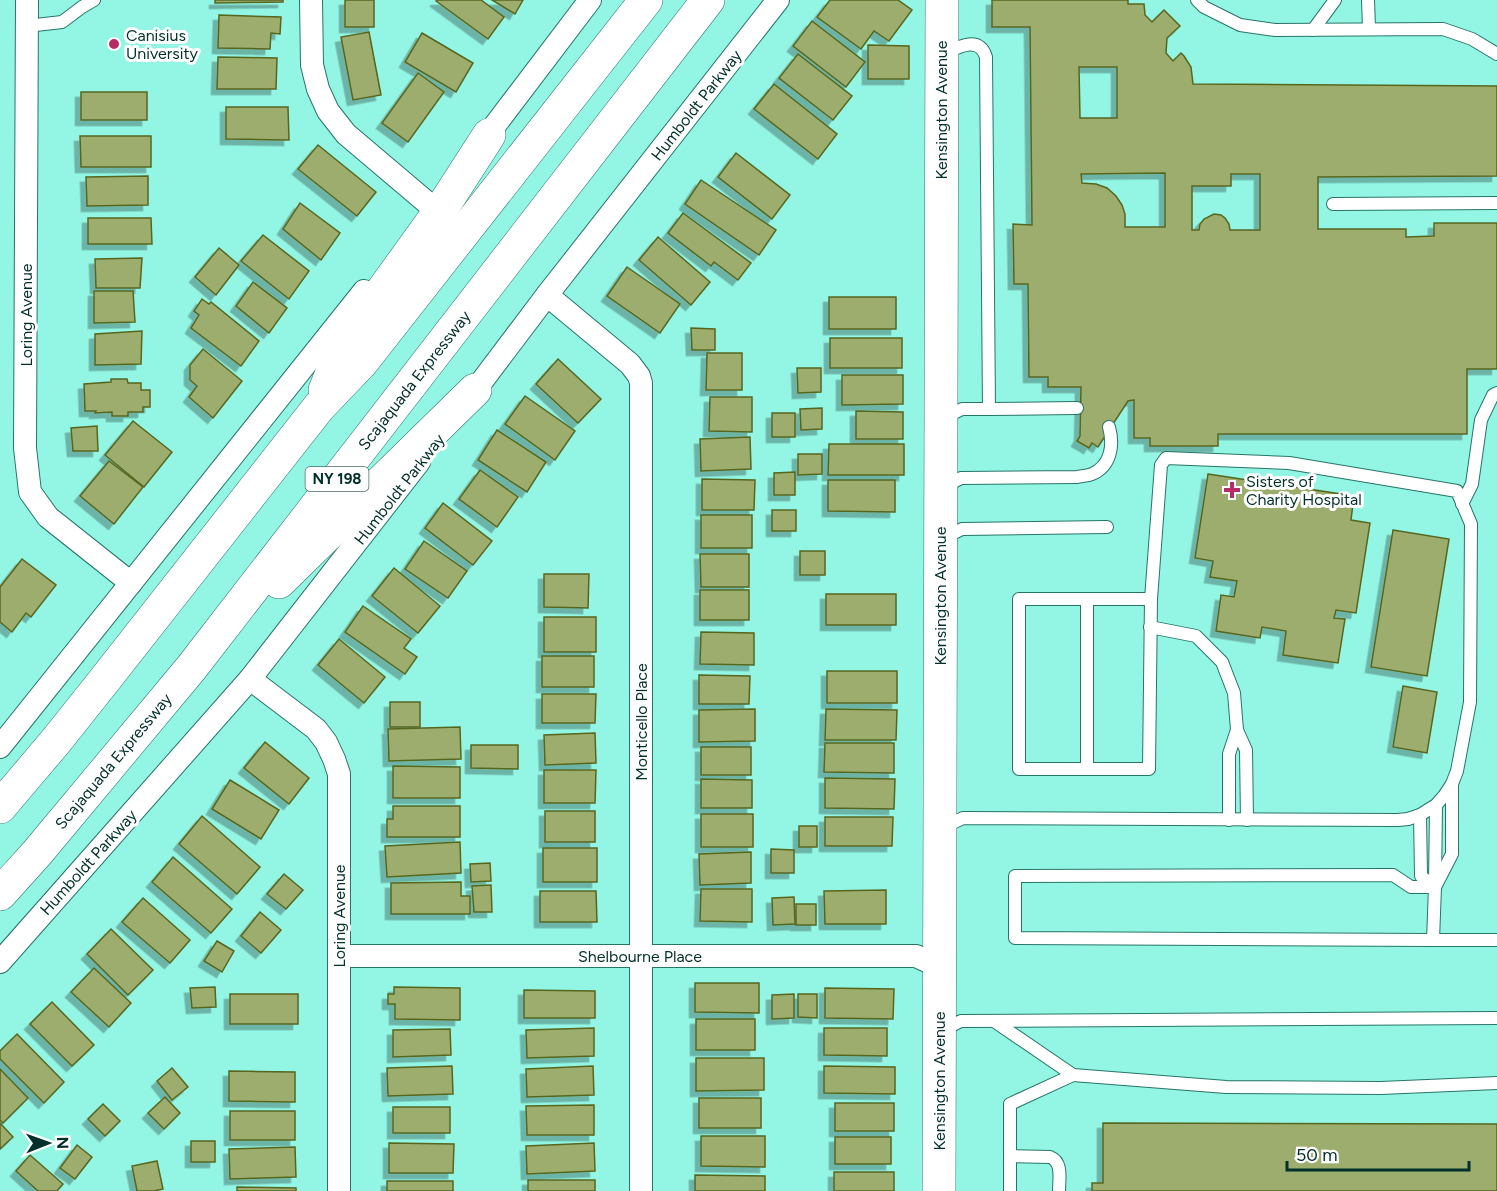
<svg xmlns="http://www.w3.org/2000/svg" width="1497" height="1191" viewBox="0 0 1497 1191" font-family="Figtree,sans-serif">
	<defs>
		<filter id="shadow"><feDropShadow dx="-5.5" dy="5.5" stdDeviation="0" flood-color="#0004"/></filter>
	</defs>
	<rect width="100%" height="100%" fill="#93f6e4"/>
	<!-- building -->
	<g fill="#9cad6d" stroke="#57661f" stroke-width="1.5" fill-rule="evenodd" filter="url(#shadow)">
		<path d="M215,0h68v2l-68,1z"/>
		<rect x="345" y="0" width="29" height="27"/>
		<path d="M437,0h44l23,17 -16,22 -52,-38z"/>
		<path d="M492,0h31l-8,14z"/>
		<path d="M830,0h68l14,10 -23,31 -15,-10 -13,18 -44,-32z"/>
		<path d="M992,0h136v4h16l1,11 7,7 12,-12 16,16 -13,12 -1,15 7,8 8,-8 3,3 7,11 2,17 304,2v90l-179,1v52h88v8l28,-1v-13h63v146h-30v65h-249v12h-68v-8h-16v-38l-6,1 -30,46 -6,-4 -3,5 -12,-7 3,-5 1,-49h-33v-10h-19l-1,-93h-14l-1,-60 19,1 -2,-198h-38zM1079,67h38v51h-37zM1165,173v54h-40v-13l-3,-9 -6,-9 -9,-8 -11,-4 -14,-1 -1,-9zM1231,174h29v56h-30l-1,-6 -4,-6 -4,-3 -7,-1 -10,5 -4,5 -1,6h-7v-44h39z"/>
		<path d="M219,15l62,2 -1,17 -9,-1 -1,16 -52,-1z"/>
		<path d="M812,21l53,41 -19,25 -53,-41z"/>
		<path d="M369,32l12,63 -28,5 -12,-63z"/>
		<path d="M422,33l51,30 -17,29 -51,-30z"/>
		<path d="M868,45l41,1v33h-41z"/>
		<path d="M798,54l54,42 -19,24 -54,-42z"/>
		<path d="M218,57l59,1 -1,31h-59z"/>
		<path d="M418,73l26,19 -36,50 -26,-19z"/>
		<path d="M774,84l63,50 -19,25 -64,-50z"/>
		<rect x="81" y="92" width="66" height="28"/>
		<path d="M226,107h62l1,33 -63,-1z"/>
		<path d="M80,136h71v31h-70z"/>
		<path d="M318,145l58,47 -19,24 -59,-47z"/>
		<path d="M736,153l54,42 -18,24 -54,-42z"/>
		<path d="M148,176v29l-61,1 -1,-29z"/>
		<path d="M701,180l75,50 -17,25 -74,-51z"/>
		<path d="M300,203l40,30 -19,27 -38,-31z"/>
		<path d="M683,213l68,50 -13,17 -24,-18 -3,4 -43,-33z"/>
		<path d="M88,218h63l1,26h-64z"/>
		<path d="M263,235l46,36 -20,28 -48,-38z"/>
		<path d="M658,237l52,45 -19,23 -52,-45z"/>
		<path d="M219,248l20,17 -23,30 -21,-18z"/>
		<path d="M142,258l-2,30h-44l-1,-29z"/>
		<path d="M627,267l53,37 -20,29 -53,-37z"/>
		<path d="M253,282l34,26 -18,25 -33,-27z"/>
		<path d="M94,291h39l2,31 -41,1z"/>
		<rect x="829" y="297" width="67" height="32"/>
		<path d="M202,299l7,5 2,-2 48,39 -18,25 -50,-38 8,-13 -5,-4z"/>
		<path d="M691,328l24,1v21h-23z"/>
		<path d="M142,331l-1,33 -46,1v-31z"/>
		<rect x="830" y="338" width="72" height="30"/>
		<path d="M203,349l39,32 -29,37 -24,-21 8,-11 -7,-6v-15z"/>
		<path d="M707,353h35v37h-36z"/>
		<path d="M558,359l43,40 -23,24 -42,-39z"/>
		<path d="M797,368h24v24l-23,1z"/>
		<path d="M842,375h61v29l-61,1z"/>
		<path d="M111,379h16l1,4h13v7h9v17h-7v5h-15v4h-16v-4l-17,1 1,-2h-11l-1,-27 27,-2z"/>
		<path d="M525,396l50,35 -20,29 -50,-36z"/>
		<path d="M710,397h42v35l-43,-1z"/>
		<path d="M822,408v21l-21,1 -1,-21z"/>
		<path d="M856,411l47,1v27h-47z"/>
		<rect x="772" y="413" width="23" height="24"/>
		<path d="M133,421l39,31 -28,35 -39,-32z"/>
		<path d="M97,426l1,25h-25l-2,-23z"/>
		<path d="M497,430l49,32 -19,30 -49,-32z"/>
		<path d="M750,437l1,32 -50,2 -1,-32z"/>
		<path d="M829,444h75v31h-76z"/>
		<path d="M798,454h24v20l-24,1z"/>
		<path d="M109,461l34,26 -29,37 -34,-28z"/>
		<path d="M480,470l38,27 -21,30 -38,-28z"/>
		<path d="M795,472v23h-21v-22z"/>
		<path d="M1208,474l146,22 -3,24 19,3 -14,90 -20,-3 -2,8 11,1 -7,44 -55,-8 3,-24 -24,-4 -2,11 -44,-7 5,-36 13,2 3,-16 -27,-4 3,-16 -18,-3z"/>
		<path d="M702,479l53,1 -1,30h-52z"/>
		<path d="M828,480h67v32l-67,-1z"/>
		<path d="M443,503l49,38 -19,24 -48,-37z"/>
		<rect x="772" y="510" width="24" height="21"/>
		<rect x="701" y="515" width="51" height="33"/>
		<path d="M1393,530l56,9 -22,137 -56,-9z"/>
		<path d="M424,541l43,30 -19,27 -43,-29z"/>
		<rect x="800" y="551" width="25" height="24"/>
		<path d="M700,554h49v33h-48z"/>
		<path d="M22,559l34,26 -25,32 -5,-4 -14,19 -12,-10v-35z"/>
		<path d="M394,568l46,38 -22,27 -46,-37z"/>
		<path d="M544,574h45l-1,34 -44,-1z"/>
		<rect x="700" y="590" width="49" height="30"/>
		<rect x="826" y="594" width="70" height="31"/>
		<path d="M363,606l48,33 -7,9 13,9 -12,17 -60,-42z"/>
		<rect x="544" y="617" width="52" height="35"/>
		<path d="M701,632l53,1v32l-54,-1z"/>
		<path d="M339,639l46,38 -21,26 -46,-38z"/>
		<rect x="542" y="656" width="52" height="31"/>
		<rect x="827" y="671" width="70" height="32"/>
		<path d="M699,675l51,1 -1,28h-50z"/>
		<path d="M1403,686l34,6 -10,61 -34,-6z"/>
		<path d="M542,694h54l-1,29h-53z"/>
		<rect x="390" y="702" width="30" height="25"/>
		<path d="M755,709v32l-56,1v-32z"/>
		<path d="M826,709l71,1 -1,30h-71z"/>
		<path d="M460,727l1,32 -72,2 -1,-32z"/>
		<path d="M595,733l1,30 -51,2 -1,-30z"/>
		<path d="M265,742l44,36 -20,26 -45,-36z"/>
		<path d="M825,743h69v30l-70,-1z"/>
		<path d="M471,745h47v24l-47,-1z"/>
		<rect x="701" y="747" width="50" height="28"/>
		<path d="M393,766l67,1v31h-67z"/>
		<path d="M544,770h52l-1,33h-51z"/>
		<path d="M825,778l70,1 -1,30 -69,-1z"/>
		<path d="M701,779l51,1v28h-51z"/>
		<path d="M230,780l49,30 -18,29 -49,-30z"/>
		<path d="M393,806h67v31h-73v-18h6z"/>
		<rect x="545" y="811" width="50" height="31"/>
		<rect x="701" y="814" width="52" height="33"/>
		<path d="M202,816l58,51 -23,27 -58,-50z"/>
		<path d="M825,817h68l-1,29h-67z"/>
		<rect x="799" y="826" width="18" height="21"/>
		<path d="M460,842l1,31 -74,4 -2,-31z"/>
		<rect x="543" y="848" width="54" height="34"/>
		<path d="M771,849l23,1v23h-23z"/>
		<path d="M751,852v31l-51,2 -1,-31z"/>
		<path d="M173,857l59,52 -21,24 -59,-51z"/>
		<path d="M490,863l1,18 -20,1 -1,-18z"/>
		<path d="M284,874l19,16 -17,19 -19,-15z"/>
		<path d="M461,882v14h9v18h-79v-31z"/>
		<path d="M491,885l1,27h-18l-2,-26z"/>
		<path d="M701,889h51v33l-52,-1z"/>
		<path d="M886,890v34h-61l-1,-33z"/>
		<path d="M540,891h56l1,31h-57z"/>
		<path d="M794,897l1,27 -22,1 -1,-27z"/>
		<path d="M143,898l47,42 -20,23 -48,-41z"/>
		<rect x="796" y="904" width="20" height="21"/>
		<path d="M260,912l21,18 -20,23 -20,-17z"/>
		<path d="M111,929l42,41 -25,25 -41,-41z"/>
		<path d="M217,941l17,10 -12,21 -18,-11z"/>
		<path d="M94,968l37,35 -22,24 -38,-35z"/>
		<path d="M695,983h64v30l-64,-1z"/>
		<path d="M215,987l1,20 -24,1 -2,-20z"/>
		<path d="M394,987l66,1v32l-65,-1v-15h-7v-10h6z"/>
		<path d="M825,988l69,1 -1,30 -68,-1z"/>
		<path d="M524,990l71,1v27h-71z"/>
		<rect x="230" y="994" width="68" height="30"/>
		<path d="M794,994v24l-22,1v-24z"/>
		<path d="M798,994h19v24l-19,-1z"/>
		<path d="M52,1002l42,43 -22,21 -42,-42z"/>
		<rect x="696" y="1019" width="59" height="31"/>
		<path d="M594,1028v28l-67,2 -1,-28z"/>
		<path d="M824,1028h63v28l-63,-1z"/>
		<path d="M450,1029l1,26 -58,2v-27z"/>
		<path d="M17,1034l47,48 -20,21 -44,-44v-8z"/>
		<path d="M696,1058h68v32l-68,1z"/>
		<path d="M452,1066l1,28 -65,2 -1,-28z"/>
		<path d="M593,1066l1,29 -67,2 -1,-28z"/>
		<path d="M824,1066l71,1v27l-71,-1z"/>
		<path d="M172,1068l16,19 -16,13 -15,-19z"/>
		<path d="M0,1069l28,29 -25,25 -3,-3z"/>
		<path d="M229,1071l66,1v30l-66,-1z"/>
		<path d="M165,1097l15,16 -16,16 -16,-16z"/>
		<rect x="699" y="1098" width="62" height="30"/>
		<rect x="835" y="1103" width="59" height="28"/>
		<path d="M103,1104l17,17 -15,15 -17,-17z"/>
		<path d="M594,1105v30h-67l-1,-29z"/>
		<rect x="393" y="1107" width="57" height="26"/>
		<rect x="230" y="1111" width="65" height="29"/>
		<path d="M0,1123l13,14 -13,12z"/>
		<path d="M1103,1123l394,1v67h-405v-8h11z"/>
		<path d="M701,1136h64v31l-64,-1z"/>
		<rect x="835" y="1137" width="56" height="27"/>
		<rect x="191" y="1141" width="24" height="21"/>
		<path d="M389,1143l65,1 -1,29h-64z"/>
		<path d="M594,1143l1,28 -68,3 -1,-28z"/>
		<path d="M77,1145l15,12 -17,22 -15,-11z"/>
		<path d="M295,1147l1,30 -66,2 -1,-30z"/>
		<path d="M30,1155l33,29 -6,7h-19l-22,-20z"/>
		<path d="M157,1161l6,28 -9,2h-17l-5,-25z"/>
		<rect x="834" y="1172" width="60" height="19"/>
		<path d="M695,1175l70,1v15h-70z"/>
		<rect x="528" y="1180" width="67" height="11"/>
		<rect x="387" y="1181" width="66" height="10"/>
		<path d="M237,1187l59,1v3h-59z"/>
	</g>
	<g fill="none" stroke-linecap="round" stroke-linejoin="round">
		<!-- lane casing -->
		<g stroke="#277569" stroke-width="14">
			<g id="lane">
				<path d="M1197,0l7,7 36,18 35,5 168,-1 29,10 25,15"/>
				<path d="M1368,0l1,28"/>
				<path d="M27,26l35,-4 20,-15 12,-7"/>
				<path d="M1313,30l22,-30"/>
				<path d="M943,54c15,-7 36,-19 43,3l3,352h-27l-18,9"/>
				<path d="M1333,204l164,-1"/>
				<path d="M989,409l88,-1"/>
				<path d="M944,487l17,-9 116,-1c4,-1 10,-1 15,-3 19,-8 22,-29 17,-47"/>
				<path d="M1462,504l10,-20 9,-64 12,-25 4,-2"/>
				<path d="M944,538l18,-9 145,-2"/>
				<path d="M1150,627l46,9 26,26 12,31 3,37 9,20 1,70"/>
				<path d="M1087,769v-170"/>
				<path d="M1420,815l1,61 14,11"/>
				<path d="M1229,820v-66l8,-24"/>
				<path d="M944,827l19,-9 435,2 10,-1 12,-4 16,-10 8,-9 8,-12 5,-13 13,-69 1,-178 -14,-33 -168,-28 -123,-5 -5,7 -10,134 -2,170h-130v-170h132"/>
				<path d="M1435,884l1,-79"/>
				<path d="M1435,887l17,-33v-70"/>
				<path d="M1433,940l2,-53h-24l-18,-12 -378,1v62l418,2h64"/>
				<path d="M994,1021l79,54 153,12 155,1 116,-5"/>
				<path d="M943,1030l18,-9 536,-3"/>
				<path d="M1010,1156l40,1c13,5 9,22 9,34"/>
				<path d="M1010,1191v-87l63,-29"/>
			</g>
		</g>
		<!-- street casing -->
		<g stroke="#277569" stroke-width="24">
			<g id="street">
				<path d="M27,0l-2,448 5,44 18,25 83,66"/>
				<path d="M311,0l1,65 6,24 10,22 18,23 85,72"/>
				<path d="M480,145l110,-145"/>
				<path d="M547,295l83,69 9,12 2,7v808"/>
				<path d="M467,401l80,-106 231,-295"/>
				<path d="M250,679l66,50 10,13 8,17 5,15v417"/>
				<path d="M0,747l364,-456"/>
				<path d="M339,956h577l24,11"/>
				<path d="M0,962l250,-283 169,-217"/>
			</g>
		</g>
		<!-- secondary casing -->
		<g stroke="#277569" stroke-width="34">
			<path id="secondary" d="M939,1191l3,-1191"/>
		</g>
		<!-- highway casing -->
		<g stroke="#277569" stroke-width="34">
			<g id="highway">
				<path d="M325,390l19,-46 96,-133 49,-76"/>
				<path d="M279,582l196,-192"/>
				<path d="M0,807l56,-66 47,-59 216,-275 43,-45 284,-362"/>
				<path d="M0,894l37,-41 155,-186 516,-667"/>
			</g>
		</g>
		<!-- lane -->
		<use href="#lane" stroke="#fff" stroke-width="12"/>
		<!-- street -->
		<use href="#street" stroke="#fff" stroke-width="22"/>
		<!-- secondary -->
		<use href="#secondary" stroke="#fff" stroke-width="33"/>
		<!-- highway -->
		<use href="#highway" stroke="#fff" stroke-width="33"/>
	</g>
	<!-- markers -->
	<g fill="#b62b65" stroke="#fff" stroke-width="2">
		<circle cx="114" cy="44" r="6"/>
		<path d="M1229 481h6v6h6v6h-6v6h-6v-6h-6v-6h6z"/>
	</g>
	<g text-anchor="middle" stroke-width="6" stroke-linejoin="round" paint-order="stroke">
		<!-- shield labels -->
		<rect fill="#fff" stroke="#4e6e6a" stroke-width="1.5" x="305.5" y="467" width="63" height="24" rx="4.5"/>
		<g font-size="15" font-weight="bold" fill="#02302a">
			<text x="337" y="484">NY 198</text>
		</g>
		<!-- poi labels -->
		<g font-size="16" fill="#02302a" stroke="#fff" text-anchor="start">
			<text x="126" y="41">Canisius<tspan x="126" dy="18">University</tspan></text>
			<text x="1246" y="487">Sisters of<tspan x="1246" dy="18">Charity Hospital</tspan></text>
		</g>
		<!-- street labels -->
		<g font-size="16" fill="#02302a" stroke="#fff">
			<text transform="translate(696 105) rotate(-52)" y="6">Humboldt Parkway</text>
			<text transform="translate(941 110) rotate(-90)" y="6">Kensington Avenue</text>
			<text transform="translate(26 315) rotate(-90)" y="6">Loring Avenue</text>
			<text transform="translate(414 380) rotate(-52)" y="6">Scajaquada Expressway</text>
			<text transform="translate(399 489) rotate(-52)" y="6">Humboldt Parkway</text>
			<text transform="translate(940 596) rotate(-90)" y="6">Kensington Avenue</text>
			<text transform="translate(641 722) rotate(-90)" y="6">Monticello Place</text>
			<text transform="translate(113 761) rotate(-50)" y="6">Scajaquada Expressway</text>
			<text transform="translate(88 862) rotate(-48)" y="6">Humboldt Parkway</text>
			<text transform="translate(339 916) rotate(-90)" y="6">Loring Avenue</text>
			<text x="640" y="962">Shelbourne Place</text>
			<text transform="translate(939 1081) rotate(-90)" y="6">Kensington Avenue</text>
		</g>
	</g>
	<!-- north arrow -->
	<g transform="translate(48 1143) rotate(89)" stroke="#ffffff" stroke-width="4.5" paint-order="stroke">
	<path d="M0-4.5L10 22L0 15L-10 22Z" fill="#02302a"/>
	<text y="-9" font-size="16" font-weight="bold" text-anchor="middle" fill="#02302a">N</text>
	</g>
	<!-- scale -->
	<path d="M1287 1161v9h182v-9" fill="none" stroke="#02302a" stroke-width="3"/>
	<text x="1296" y="1161" font-size="18" fill="#02302a" stroke="#ffffff" stroke-width="4.5" paint-order="stroke">50 m</text>
</svg>
